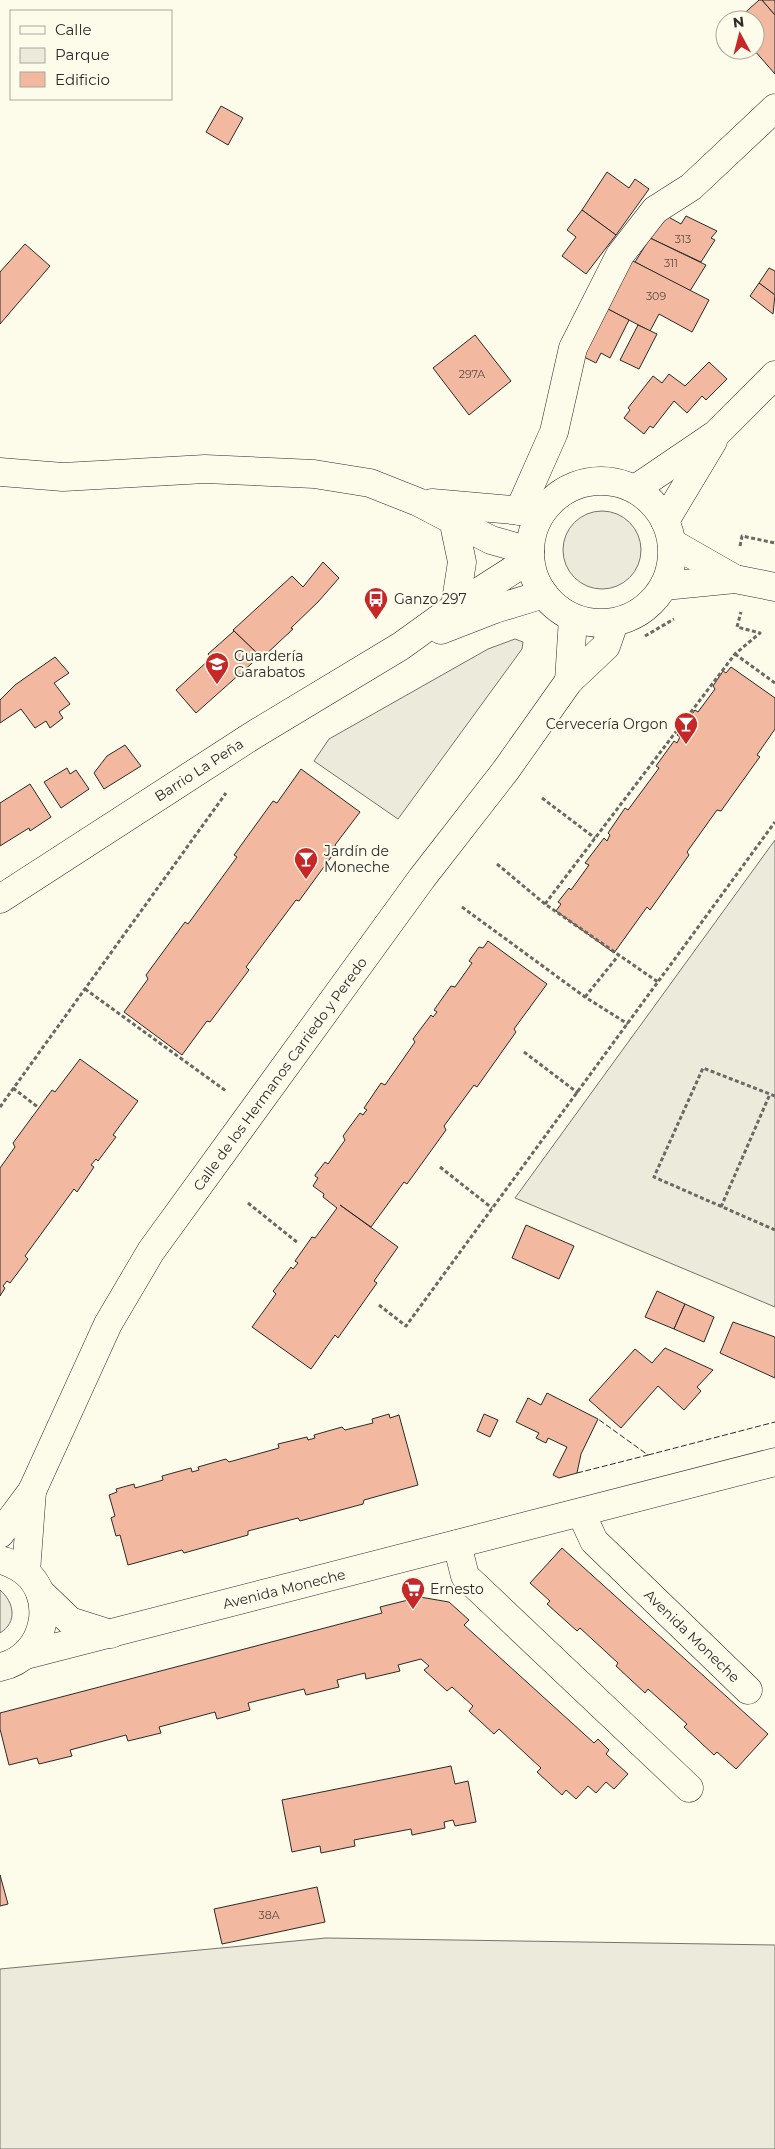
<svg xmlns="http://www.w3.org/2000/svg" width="775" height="2149" viewBox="0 0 775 2149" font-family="Montserrat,sans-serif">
	<rect width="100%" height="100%" fill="#fdfbea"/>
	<!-- green -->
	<g fill="#ecebdb" stroke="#74746e">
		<circle cx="602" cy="550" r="39"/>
		<path d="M515,639l8,3 -1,7 -124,170 -84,-58 15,-22 159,-90z"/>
		<path d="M775,840v467l-260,-109z"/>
		<path d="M0,1590c14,12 18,32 0,43z"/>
		<path d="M326,1938l449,7v204h-775v-180z"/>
	</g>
	<!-- building -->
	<g fill="#f2b8a0" stroke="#2b2b2b">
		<path d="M759,0h3l13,15v59l-21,-24 1,-30h-18z"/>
		<path d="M762,0h13v15z"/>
		<path d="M221,106l22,12 -15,27 -22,-13z"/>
		<path d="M607,172l22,16 6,-9 14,10 -33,46 -34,-25z"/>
		<path d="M582,210l34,25 -30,39 -24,-18 14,-19 -9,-7z"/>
		<path d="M665,215l16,9 5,-8 31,15 -6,7 4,2 -14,22 -51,-24z"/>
		<path d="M650,238l56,27 -16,26 -55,-29z"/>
		<path d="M25,244l25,22 -50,58v-52z"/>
		<path d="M631,260l78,40 -17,32 -33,-18 -9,17 -44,-23z"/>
		<path d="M769,268l6,3v24l-16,-12z"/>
		<path d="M759,283l16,12 -2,19 -23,-18z"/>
		<path d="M606,308l23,12 -19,38 -9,-5 -5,10 -14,-7z"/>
		<path d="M638,325l19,9 -18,35 -19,-9z"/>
		<path d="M475,335l36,46 -42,34 -36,-47z"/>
		<path d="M709,362l18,17 -21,21 -4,-4 -15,17 -13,-12 -21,27 -3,-2 -6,8 -20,-16 6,-8 -2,-2 25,-32 9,7 7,-9 16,12z"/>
		<path d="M323,562l16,16 -21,24 -27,26 2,1 -31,29 -29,-28 59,-54 11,11z"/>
		<path d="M234,631l26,25 -64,57 -20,-23 35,-32 -3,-4z"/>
		<path d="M55,657l14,16 -15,10 16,21 -11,8 4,6 -13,10 -4,-7 -11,7 -14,-19 -21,14v-23l15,-15z"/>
		<path d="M731,667l44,31v31l-18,26 3,2 -1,1 -38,53 -4,-1 -30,42 2,3 -39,55 -3,-3 -33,46 -58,-42 5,-7 -3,-2 11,-14 2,2 18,-25 -4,-2 19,-25 3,3 3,-6 -2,-2 17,-25 3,2 31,-42 -3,-2 18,-25 3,2 3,-6 -3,-2 18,-25 3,2 17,-23 -2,-3 10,-15 3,2z"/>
		<path d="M125,745l16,21 -37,23 -10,-16 13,-17z"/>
		<path d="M67,768l3,6 6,-4 13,19 -28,19 -17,-26z"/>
		<path d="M301,769l59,43 -25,33 2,4 -38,52 -3,-1 -50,67 3,3 -39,52 -3,-1 -25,34 -58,-43 24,-33 -2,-4 39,-53 3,2 49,-67 -3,-2 39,-54 4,2z"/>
		<path d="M30,784l21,33 -21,14 -1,-3 -29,18v-43z"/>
		<path d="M488,941l59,43 -33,45 2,3 -39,55 -3,-2 -30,41 2,4 -39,54 -3,-2 -33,45 -31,-22 58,42 -24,34 3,2 -39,55 -3,-3 -24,34 -59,-42 24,-33 -3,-3 1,-1 17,-23 2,2 5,-6 -3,-2 17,-24 3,1 22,-30 -14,-11 1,-3 -11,-8 5,-8 -3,-2v-1l10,-13 3,2 17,-24 -2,-4 17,-23 3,2 2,-3 2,-2 -3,-2 17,-25 4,2 30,-43 -2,-3 18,-24 2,2 4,-5 -3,-2 17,-24 4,1 17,-24 -3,-2 10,-14 4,1z"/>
		<path d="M80,1059l58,42 -25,34 3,2 -18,24 -2,-2 -5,6 3,2 -17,25 -3,-3 -49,67 3,3 -18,24 -3,-2 -4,5 2,2 -5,8v-128l15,-21 -2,-4 39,-53 3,2z"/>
		<path d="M526,1225l48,21 -15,33 -47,-21z"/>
		<path d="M657,1291l28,13 -11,25 -29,-12z"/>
		<path d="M685,1304l29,13 -10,25 -30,-13z"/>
		<path d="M733,1322l42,15v41l-55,-25z"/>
		<path d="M665,1348l48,22 -16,17 4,4 -17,19 -26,-24 -37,42 -32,-28 46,-51 17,14z"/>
		<path d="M547,1393l51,26 -17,35 -4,19 -18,5 -6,-3 14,-28 -19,-9 -2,5 -10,-5 3,-5 -23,-11 12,-24 13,7z"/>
		<path d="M389,1414l1,4 9,-3 19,70 -54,15 -1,4 -63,17 -2,-3 -50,13v4l-64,18 -2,-3 -54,15 -8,-30 -4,1 -5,-18 4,-2 -6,-21 8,-3 -1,-3 18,-5 1,4 28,-8 -1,-4 29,-8 1,4 7,-2 -1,-3 28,-8 3,3 50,-14 -1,-4 29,-7 1,3 7,-2 -1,-3 28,-8 3,3 28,-7 -1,-4z"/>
		<path d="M484,1414l14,6 -8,17 -13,-6z"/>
		<path d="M562,1548l206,186 -32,35 -19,-17 -3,3 -30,-28 3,-3 -39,-35 -3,4 -29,-27 2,-3 -38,-35 -3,3 -30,-27 3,-3 -20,-18z"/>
		<path d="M420,1597l29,5 20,18 -5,5 130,118 4,-4 11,11 -3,4 22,20 -14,15 -8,-7 -10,11 -8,-7 -12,13 -10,-9 -4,5 -25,-23 4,-4 -42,-39 -5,5 -25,-23 4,-5 -21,-19 -5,4 -23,-21 5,-4 -8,-7 -23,6 2,6 -34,8 -1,-6 -28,7 2,7 -33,8 -2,-6 -56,14 2,7 -33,9 -2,-7 -56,15 2,6 -33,8 -2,-6 -56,15 2,6 -33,8 -2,-6 -28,7 -9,-36v-16l382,-100 -2,-6z"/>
		<path d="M451,1766l4,18 13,-3 8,41 -21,4 -2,-6 -9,2 1,6 -33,7 -1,-6 -57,11 1,6 -34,7 -1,-7 -28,6 -10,-52z"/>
		<path d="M0,1875l8,29 -8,2z"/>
		<path d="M317,1887l8,35 -103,22 -8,-35z"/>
	</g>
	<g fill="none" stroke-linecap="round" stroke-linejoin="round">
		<!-- minor casing -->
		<g stroke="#2b2b2b" stroke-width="29">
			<g id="minor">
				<path d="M0,472l63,5 142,-8 109,5 56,9 48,19 73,38 39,11"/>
				<circle cx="601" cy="552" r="71"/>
				<path d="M635,489l81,-55 59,-59"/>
				<path d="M432,503l104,9"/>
				<path d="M519,511l35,-79 19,-84 47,-93 35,-45 36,-23 84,-79"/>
				<path d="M453,519l9,43 -7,45"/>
				<path d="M665,521l48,-80"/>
				<path d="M672,543l63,36 40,8"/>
				<path d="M664,586l71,-7"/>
				<path d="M441,630l54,-21 49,-15"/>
				<path d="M569,681l4,-63"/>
				<path d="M0,899l255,-165 146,-88 54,-39 75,-48"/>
				<path d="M581,1513l13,28 154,149"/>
				<path d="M0,1534l32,-43 76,-167 43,-73 271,-373 84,-108 63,-89 37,-35 8,-23"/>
				<path d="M457,1544l8,32 224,212"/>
				<path d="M0,1560c7,1 12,4 18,7 42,24 29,91 -18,100"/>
				<path d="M26,1572l6,-81"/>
				<path d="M40,1592l30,29 41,13"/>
				<path d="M26,1655l749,-193"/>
			</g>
		</g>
		<!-- path -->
		<g stroke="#6a6964" stroke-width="3" stroke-dasharray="4 2.5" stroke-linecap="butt">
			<path d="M740,546l2,-10 33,7"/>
			<path d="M645,636l29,-17"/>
			<path d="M735,654l40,29"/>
			<path d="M542,798l53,40"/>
			<path d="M497,864l48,40 113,78"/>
			<path d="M545,904l190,-250 25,-21 -23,-6 4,-15"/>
			<path d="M462,907l123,90 43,27"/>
			<path d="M85,989l141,102"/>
			<path d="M585,997l33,-41"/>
			<path d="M524,1052l54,41"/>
			<path d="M13,1088l26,20"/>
			<path d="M775,1096l-72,-28 -49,109 121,53"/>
			<path d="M0,1107l226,-314"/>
			<path d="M440,1167l52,41"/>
			<path d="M248,1203l50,40"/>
			<path d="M721,1207l49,-113"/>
			<path d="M379,1305l27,21 369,-504"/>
		</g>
		<!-- minor -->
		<use href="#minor" stroke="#fdfbea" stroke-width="28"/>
		<!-- fence -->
		<g stroke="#2b2b2b" stroke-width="1" stroke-dasharray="6 2.5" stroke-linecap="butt">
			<path d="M648,1455l127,-33"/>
			<path d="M577,1473l71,-18 -50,-36"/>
		</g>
	</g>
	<!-- icons -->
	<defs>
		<g id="bus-pin" transform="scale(1.25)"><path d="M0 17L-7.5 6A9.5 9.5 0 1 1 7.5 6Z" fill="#c62828" stroke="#fdfbea"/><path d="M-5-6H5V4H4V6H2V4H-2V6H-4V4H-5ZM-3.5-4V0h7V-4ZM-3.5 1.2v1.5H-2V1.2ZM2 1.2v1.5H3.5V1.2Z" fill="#fff"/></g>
		<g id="school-pin" transform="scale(1.25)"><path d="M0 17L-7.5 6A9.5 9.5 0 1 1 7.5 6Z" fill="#c62828" stroke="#fdfbea"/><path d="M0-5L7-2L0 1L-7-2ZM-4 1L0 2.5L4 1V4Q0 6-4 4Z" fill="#fff"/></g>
		<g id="bar-pin" transform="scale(1.25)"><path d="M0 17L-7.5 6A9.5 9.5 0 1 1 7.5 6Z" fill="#c62828" stroke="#fdfbea"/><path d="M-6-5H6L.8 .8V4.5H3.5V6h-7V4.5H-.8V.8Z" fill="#fff"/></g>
		<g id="supermarket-pin" transform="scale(1.25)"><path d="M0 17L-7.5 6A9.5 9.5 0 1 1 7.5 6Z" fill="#c62828" stroke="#fdfbea"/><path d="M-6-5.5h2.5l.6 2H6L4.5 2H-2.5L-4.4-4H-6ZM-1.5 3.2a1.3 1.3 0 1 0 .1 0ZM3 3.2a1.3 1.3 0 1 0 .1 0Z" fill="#fff"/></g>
	</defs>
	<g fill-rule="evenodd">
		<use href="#bus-pin" x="376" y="599"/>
		<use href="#school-pin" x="217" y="664"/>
		<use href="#bar-pin" x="686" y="724"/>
		<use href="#bar-pin" x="306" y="859"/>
		<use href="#supermarket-pin" x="413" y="1589"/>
	</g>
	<g text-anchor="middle" stroke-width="4" stroke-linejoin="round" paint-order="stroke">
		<!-- number labels -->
		<g font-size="11" fill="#5d4e48">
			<text x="683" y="243">313</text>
			<text x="671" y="267">311</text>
			<text x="656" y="300">309</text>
			<text x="472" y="378">297A</text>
			<text x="269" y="1919">38A</text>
		</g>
		<!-- poi labels -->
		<g font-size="14" fill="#2b2b2b" stroke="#fdfbea" text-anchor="start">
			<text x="394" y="604">Ganzo 297</text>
			<text x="234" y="661">Guardería<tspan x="234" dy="16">Garabatos</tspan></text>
			<text x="668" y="729" text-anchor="end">Cervecería Orgon</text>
			<text x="324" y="856">Jardín de<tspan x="324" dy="16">Moneche</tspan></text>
			<text x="430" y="1594">Ernesto</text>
		</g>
		<!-- street labels -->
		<g font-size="14" fill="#2b2b2b" stroke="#fdfbea">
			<text transform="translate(199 770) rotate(-33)" y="5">Barrio La Peña</text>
			<text transform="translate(280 1074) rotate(-54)" y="5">Calle de los Hermanos Carriedo y Peredo</text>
			<text transform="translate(284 1589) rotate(-14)" y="5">Avenida Moneche</text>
			<text transform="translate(692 1636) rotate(44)" y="5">Avenida Moneche</text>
		</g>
	</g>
	<!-- legend -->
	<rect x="10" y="10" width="162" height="90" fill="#fdfbea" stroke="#a9a89e"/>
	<rect x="20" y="26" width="25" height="8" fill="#fdfbea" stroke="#a9a89e"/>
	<text x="55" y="35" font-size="15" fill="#2b2b2b">Calle</text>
	<rect x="20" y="48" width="25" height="15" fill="#ecebdb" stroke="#a9a89e"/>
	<text x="55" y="60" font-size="15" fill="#2b2b2b">Parque</text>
	<rect x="20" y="72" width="25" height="15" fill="#f2b8a0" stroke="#a9a89e"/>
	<text x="55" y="85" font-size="15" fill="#2b2b2b">Edificio</text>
	<!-- north arrow -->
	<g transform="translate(740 35) rotate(353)"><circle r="24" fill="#fdfbea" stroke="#a9a89e"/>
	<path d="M0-4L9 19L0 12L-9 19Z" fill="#c62828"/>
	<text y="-8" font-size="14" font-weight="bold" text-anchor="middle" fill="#2b2b2b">N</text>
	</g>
</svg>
